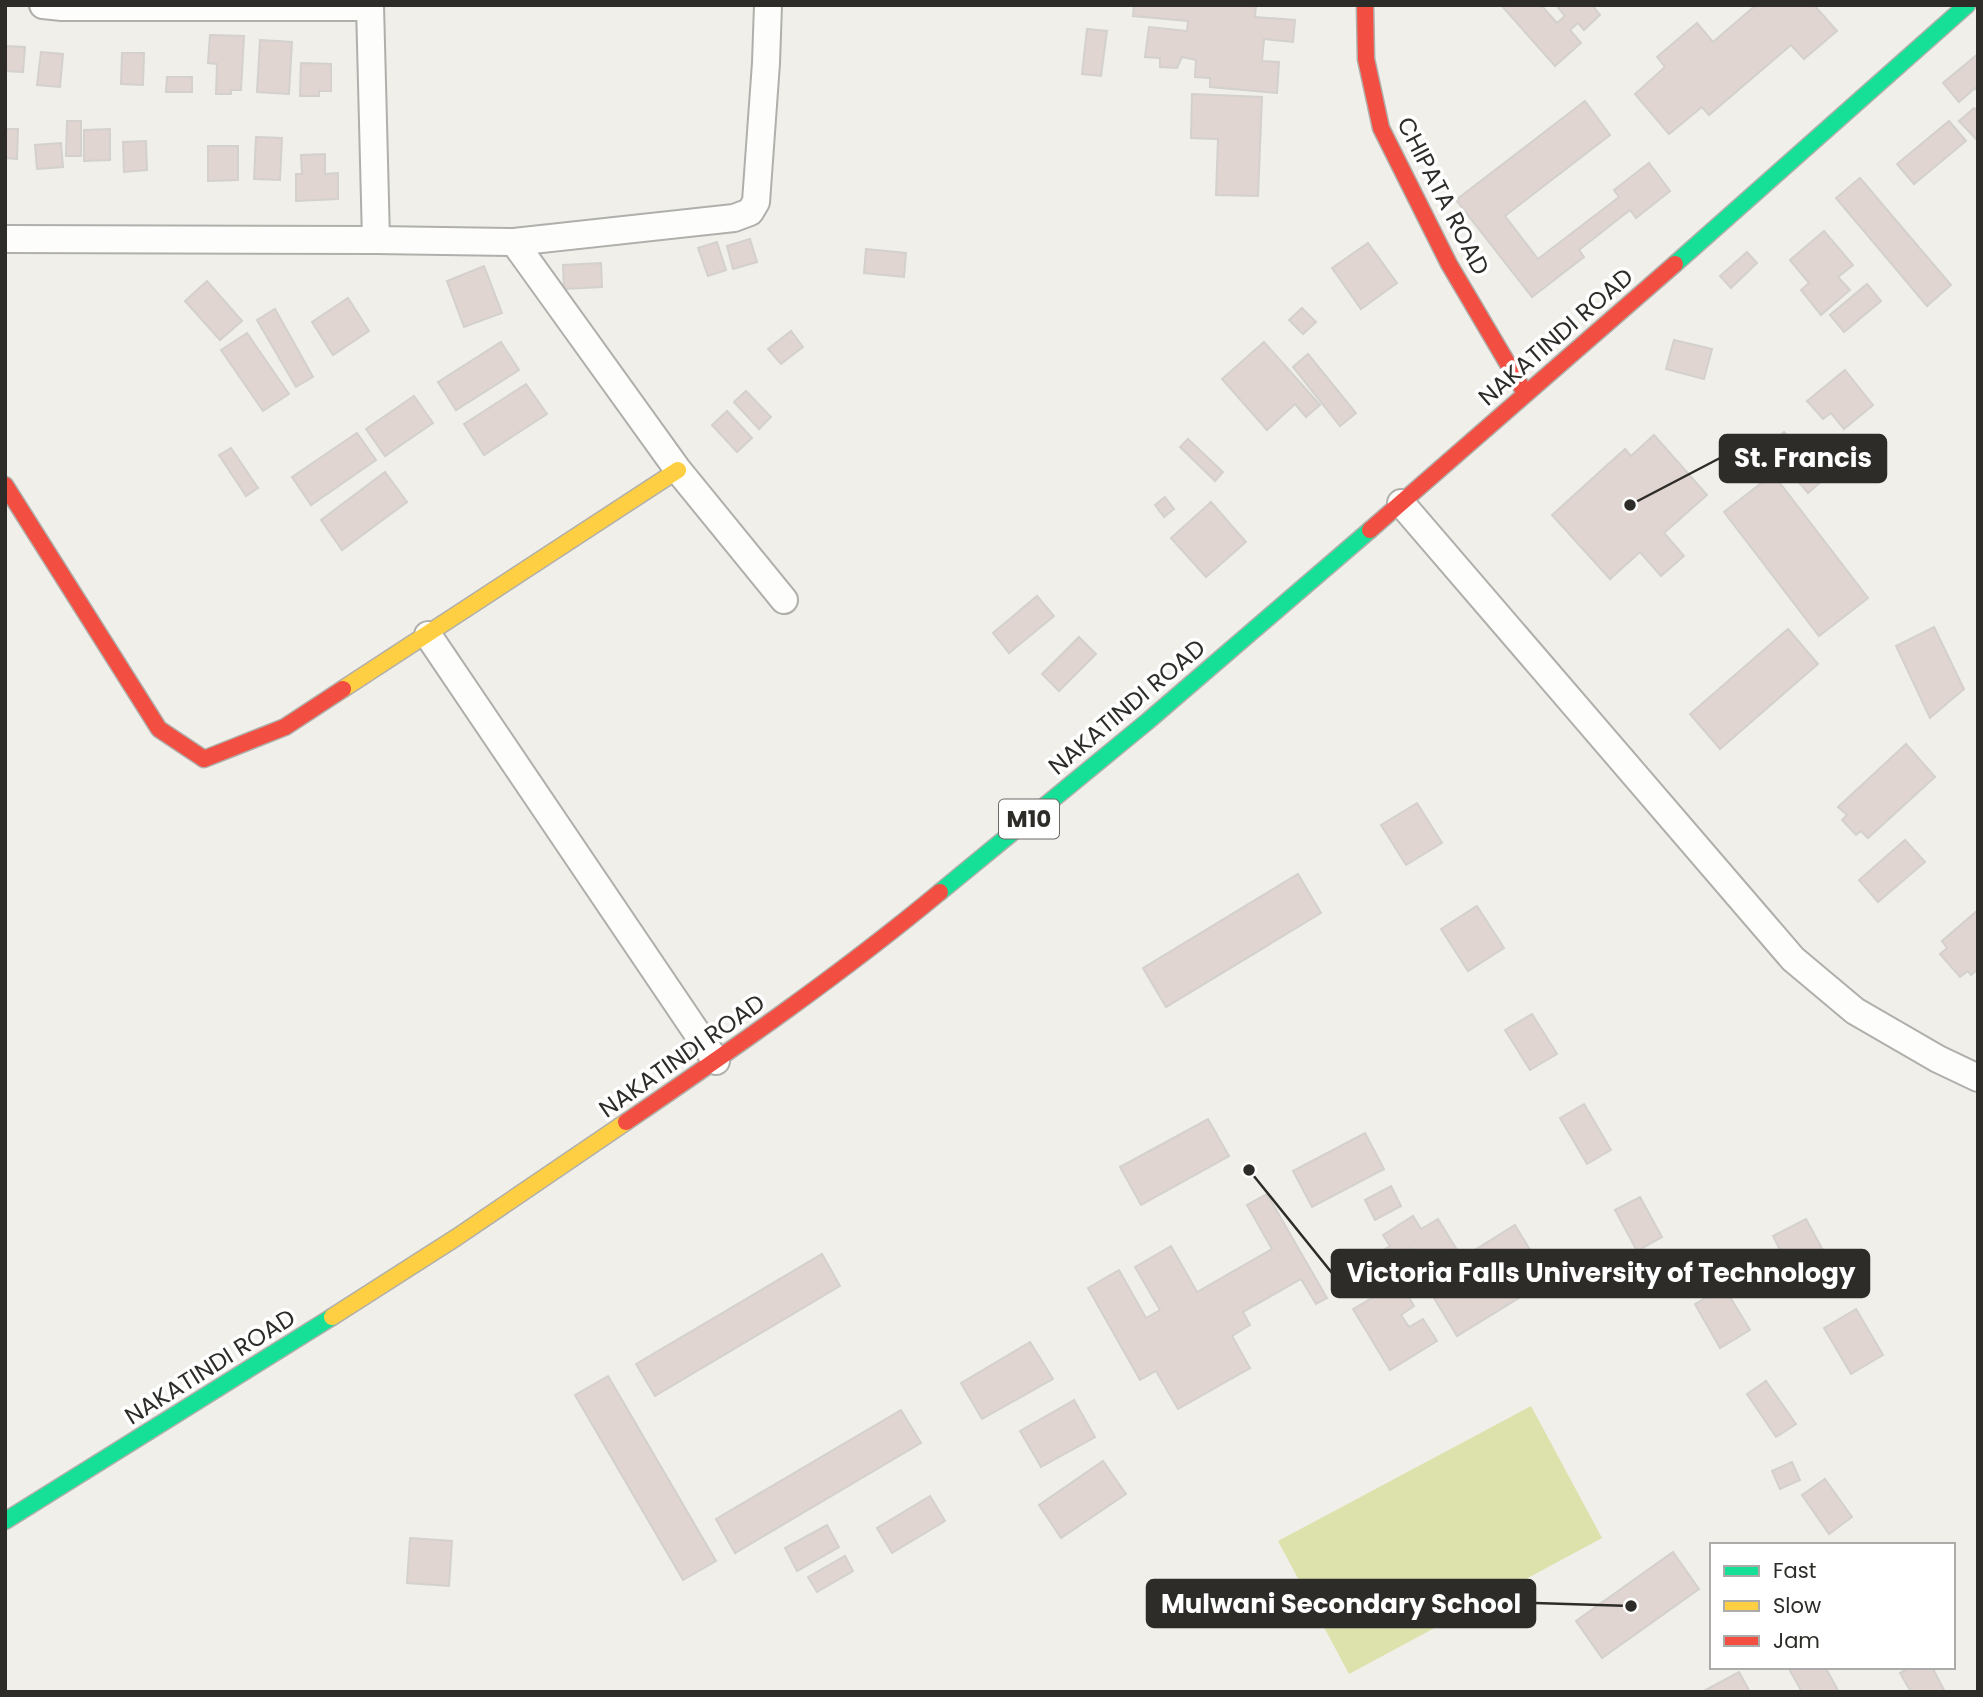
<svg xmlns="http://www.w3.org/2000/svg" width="1983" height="1697" viewBox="0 0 1983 1697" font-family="Poppins,sans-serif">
	<rect width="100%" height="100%" fill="#f0efe9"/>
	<!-- green -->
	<path fill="#dde1ac" d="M1531,1406l71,132 -253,136 -71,-133z"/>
	<!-- building -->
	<g fill="#e1d5d1" stroke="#d3d0ce" stroke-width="2">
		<path d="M1134,5h122l-1,12 40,3 -2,22 -29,-3 -2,22 17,1 -2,31 -67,-6v-9l-15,-1 1,-17 -14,-3 -5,11 -17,-1v-9l-15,-1 4,-30 38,4 1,-10 -55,-5z"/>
		<path d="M1501,5h40l16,18 8,-7 -9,-11h36l8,10 -16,15 -6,-7 -8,7 11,13 -26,23z"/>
		<path d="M1756,5h58l23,26 -33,28 -13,-14 -82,70 -7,-8 -33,27 -34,-40 30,-27 -8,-10 40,-34 16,19z"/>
		<path d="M1087,29l20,2 -6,45 -19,-2z"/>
		<path d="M210,35l34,1 -3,54h-10v4h-15l1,-30 -9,-1z"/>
		<path d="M260,40l32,2 -3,52 -32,-2z"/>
		<path d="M5,46l20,1 -2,25 -18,-1z"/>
		<path d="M41,52l22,2 -3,33 -23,-2z"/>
		<path d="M122,53h22l-1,32 -22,-1z"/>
		<path d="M1978,54v38l-3,-4 -16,14 -16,-19z"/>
		<path d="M301,63l30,1v27h-12v5h-19z"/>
		<path d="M167,77h25v15h-26z"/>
		<path d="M1192,94l70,3 -4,99 -42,-1 2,-56 -27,-1z"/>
		<path d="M1585,101l25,34 -105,81 33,43 81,-62 -5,-7 35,-27 21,28 -34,27 -6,-8 -51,40 5,7 -52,40 -76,-97z"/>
		<path d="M1974,108l4,4v25l-2,2 -17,-18z"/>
		<path d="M67,121h14v35h-15z"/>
		<path d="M1949,121l17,20 -52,43 -17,-20z"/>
		<path d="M5,129h13l-1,30 -12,-1z"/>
		<path d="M110,129v31l-26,1v-31z"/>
		<path d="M256,137l26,1 -2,42 -26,-1z"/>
		<path d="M146,141l1,29 -23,2 -1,-30z"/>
		<path d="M61,143l2,24 -26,2 -2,-24z"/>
		<path d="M208,146h30v34l-30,1z"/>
		<path d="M325,154v20l13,-1v26l-42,2v-27h6l-1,-19z"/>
		<path d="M1860,178l91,107 -24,21 -91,-108z"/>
		<path d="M1824,231l29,34 -15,12 12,13 -29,25 -20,-25 8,-7 -19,-23z"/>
		<path d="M750,239l7,23 -24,7 -6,-23z"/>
		<path d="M717,242l9,28 -18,6 -10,-28z"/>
		<path d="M1368,243l29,40 -36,26 -29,-41z"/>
		<path d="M866,249l40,4 -2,24 -40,-4z"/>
		<path d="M1747,252l10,11 -26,25 -11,-12z"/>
		<path d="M601,263l1,24 -38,2 -1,-24z"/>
		<path d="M484,266l18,47 -38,14 -17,-46z"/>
		<path d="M207,281l35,40 -22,19 -35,-39z"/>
		<path d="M1867,284l14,17 -37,31 -14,-17z"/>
		<path d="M348,298l21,33 -36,24 -21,-33z"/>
		<path d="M1302,308l14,14 -13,12 -14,-14z"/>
		<path d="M275,309l38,68 -17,10 -39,-67z"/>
		<path d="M791,331l12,16 -22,17 -13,-15z"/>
		<path d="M247,333l42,61 -26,17 -42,-61z"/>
		<path d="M1674,340l38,9 -8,30 -38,-10z"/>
		<path d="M501,342l18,28 -63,40 -18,-28z"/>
		<path d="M1264,342l56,63 -14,12 -11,-13 -28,26 -45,-51z"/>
		<path d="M1308,354l48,59 -16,13 -47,-59z"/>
		<path d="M1845,370l28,35 -29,24 -13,-16 -8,6 -16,-18z"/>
		<path d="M526,384l21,30 -63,41 -20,-31z"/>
		<path d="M746,391l25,26 -12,12 -25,-27z"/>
		<path d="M414,396l19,27 -48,33 -19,-27z"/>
		<path d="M727,411l25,27 -15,14 -25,-27z"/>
		<path d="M1784,432l40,47 -16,14 -40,-47z"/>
		<path d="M357,433l19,27 -65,45 -19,-28z"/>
		<path d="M1654,435l53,60 -43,38 20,23 -23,20 -21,-24 -30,27 -58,-64 73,-66 6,7z"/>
		<path d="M1188,439l35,33 -8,9 -35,-34z"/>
		<path d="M231,448l27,40 -12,8 -27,-41z"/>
		<path d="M385,472l22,30 -65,48 -21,-30z"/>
		<path d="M1773,474l95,124 -49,38 -95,-124z"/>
		<path d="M1165,497l9,12 -10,8 -9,-12z"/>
		<path d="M1211,502l35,40 -40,35 -35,-39z"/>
		<path d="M1037,596l17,20 -45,37 -16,-20z"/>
		<path d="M1934,627l30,62 -34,29 -34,-72z"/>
		<path d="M1788,629l30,35 -98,85 -30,-35z"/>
		<path d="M1079,637l17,17 -37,37 -17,-17z"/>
		<path d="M1906,744l29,33 -67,61 -7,-7 -5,4 -14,-15 5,-5 -9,-8z"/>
		<path d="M1417,803l25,40 -36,22 -25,-40z"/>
		<path d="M1905,840l20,22 -47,40 -19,-22z"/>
		<path d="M1298,874l23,39 -155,94 -23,-39z"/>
		<path d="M1477,906l27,42 -36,23 -27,-42z"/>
		<path d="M1978,910v59l-7,6 -3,-4 -8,6 -20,-23 7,-6 -5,-7z"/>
		<path d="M1532,1014l25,40 -27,16 -25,-40z"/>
		<path d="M1584,1104l27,46 -24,14 -27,-46z"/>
		<path d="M1208,1119l21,37 -88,49 -21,-38z"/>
		<path d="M1365,1133l19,36 -72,38 -19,-36z"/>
		<path d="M1391,1186l10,20 -26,14 -10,-20z"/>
		<path d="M1267,1194l60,104 -11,6 -15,-25 -58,33 7,13 -18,11 18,32 -72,41 -22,-38 -16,9 -52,-92 31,-18 27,48 14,-8 -25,-43 36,-21 26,46 75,-43 -25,-44z"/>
		<path d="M1640,1197l22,40 -25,14 -22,-41z"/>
		<path d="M1413,1216l8,13 17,-10 24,39 53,-33 33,55 -91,56 -29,-48 21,-12 -12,-20 -17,9 -11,-17 -21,14 26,44 -13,9 8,12 14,-8 14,22 -47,29 -37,-61 29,-17 -19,-30 27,-16 -7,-11z"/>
		<path d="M1806,1219l25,46 -34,18 -24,-47z"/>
		<path d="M822,1254l18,32 -185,110 -19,-32z"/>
		<path d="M1724,1287l26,43 -30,18 -25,-44z"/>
		<path d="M1856,1309l27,46 -32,19 -27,-46z"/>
		<path d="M1030,1342l23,37 -71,40 -21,-36z"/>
		<path d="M608,1376l108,185 -33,19 -108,-185z"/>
		<path d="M1766,1381l30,43 -20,13 -29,-43z"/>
		<path d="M1074,1400l21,37 -54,30 -21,-36z"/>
		<path d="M901,1410l20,33 -186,110 -19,-34z"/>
		<path d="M1103,1461l23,33 -65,44 -22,-33z"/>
		<path d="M1792,1462l8,18 -20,9 -8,-18z"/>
		<path d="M1825,1479l27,38 -23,17 -27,-39z"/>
		<path d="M930,1496l15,25 -53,32 -15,-25z"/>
		<path d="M827,1525l12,22 -42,24 -12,-23z"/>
		<path d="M410,1538l42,3 -3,45 -42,-3z"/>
		<path d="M1673,1552l26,37 -97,69 -26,-37z"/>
		<path d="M845,1556l8,15 -36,21 -9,-15z"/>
		<path d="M1788,1667h37l14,25h-37z"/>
		<path d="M1911,1667h21l13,25h-34l-11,-19z"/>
		<path d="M1739,1672l11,20h-48z"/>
	</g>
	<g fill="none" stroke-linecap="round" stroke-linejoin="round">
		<!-- street casing -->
		<g stroke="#b0afab" stroke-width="30">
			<g id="street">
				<path d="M43,5l19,2h308"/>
				<path d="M370,5l6,235 138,2 220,-24 16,-6 6,-10 10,-139 2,-58"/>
				<path d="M5,239l371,1"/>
				<path d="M514,242l164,228 106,130"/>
				<path d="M1401,503l392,456 62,52 83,48 40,19"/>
				<path d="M428,635l288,426"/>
			</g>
		</g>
		<!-- fast casing -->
		<g stroke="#b0afab" stroke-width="19">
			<g id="fast">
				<path d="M1675,264l292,-259"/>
				<path d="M940,892l208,-171 222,-191"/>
				<path d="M5,1521l327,-204"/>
			</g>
		</g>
		<!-- slow casing -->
		<g stroke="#b0afab" stroke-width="19">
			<g id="slow">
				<path d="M343,689l335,-219"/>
				<path d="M332,1317l125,-80 169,-115"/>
			</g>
		</g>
		<!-- jam casing -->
		<g stroke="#b0afab" stroke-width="19">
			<g id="jam">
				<path d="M1365,5l1,54 15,69 68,136 76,129"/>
				<path d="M5,485l154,244 45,30 81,-32 58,-38"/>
				<path d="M1370,530l305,-266"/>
				<path d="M626,1122c107,-73 214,-147 314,-230"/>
			</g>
		</g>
		<!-- street -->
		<use href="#street" stroke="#fdfdfc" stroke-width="26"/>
		<!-- fast -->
		<use href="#fast" stroke="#16e098" stroke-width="16"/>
		<!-- slow -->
		<use href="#slow" stroke="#ffcf43" stroke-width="16"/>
		<!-- jam -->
		<use href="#jam" stroke="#f24e42" stroke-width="16"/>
	</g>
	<g text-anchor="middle" stroke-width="7" stroke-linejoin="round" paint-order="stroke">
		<!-- shield labels -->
		<rect fill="#fff" stroke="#6c6b68" stroke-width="2" x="999" y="799.5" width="60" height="39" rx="5"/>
		<g font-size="23" font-weight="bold" fill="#2d2c28">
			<text x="1029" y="827">M10</text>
		</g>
		<!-- street labels -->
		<g font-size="24" fill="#2d2c28" stroke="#fff">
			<text transform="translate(1443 196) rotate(63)" y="8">CHIPATA ROAD</text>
			<text transform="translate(1556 337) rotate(-41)" y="8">NAKATINDI ROAD</text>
			<text transform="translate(1127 707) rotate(-40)" y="8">NAKATINDI ROAD</text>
			<text transform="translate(682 1056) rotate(-35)" y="8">NAKATINDI ROAD</text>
			<text transform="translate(210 1367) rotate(-32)" y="8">NAKATINDI ROAD</text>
		</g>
	</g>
	<!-- callouts -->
	<path fill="none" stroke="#2d2c28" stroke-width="2.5" d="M1630 505L1720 458M1249 1170L1332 1273M1631 1606L1535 1603"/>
	<g fill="#2d2c28" stroke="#fff" stroke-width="2.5">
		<circle cx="1630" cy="505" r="7"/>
		<circle cx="1249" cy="1170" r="7"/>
		<circle cx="1631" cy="1606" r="7"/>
	</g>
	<g fill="#2d2c28" stroke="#2d2c28" stroke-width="2.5">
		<rect x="1720" y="435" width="166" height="47" rx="7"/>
		<rect x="1332" y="1250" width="537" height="47" rx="7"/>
		<rect x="1147" y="1580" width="388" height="47" rx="7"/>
	</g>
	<g font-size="26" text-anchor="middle" font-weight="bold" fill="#fff">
		<text x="1803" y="467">St. Francis</text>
		<text x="1601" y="1282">Victoria Falls University of Technology</text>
		<text x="1341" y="1613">Mulwani Secondary School</text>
	</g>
	<!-- border -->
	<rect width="1983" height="1697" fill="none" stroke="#2d2c28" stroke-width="14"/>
	<!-- legend -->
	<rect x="1710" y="1543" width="245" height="126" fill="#ffffff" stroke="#ababa9" stroke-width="2"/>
	<rect x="1724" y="1566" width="35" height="10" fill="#16e098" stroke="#ababa9" stroke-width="2"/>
	<text x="1773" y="1578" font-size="21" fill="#2d2c28">Fast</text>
	<rect x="1724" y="1601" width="35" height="10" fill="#ffcf43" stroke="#ababa9" stroke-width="2"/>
	<text x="1773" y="1613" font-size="21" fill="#2d2c28">Slow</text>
	<rect x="1724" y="1636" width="35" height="10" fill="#f24e42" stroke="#ababa9" stroke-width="2"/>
	<text x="1773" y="1648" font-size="21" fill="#2d2c28">Jam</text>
</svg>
